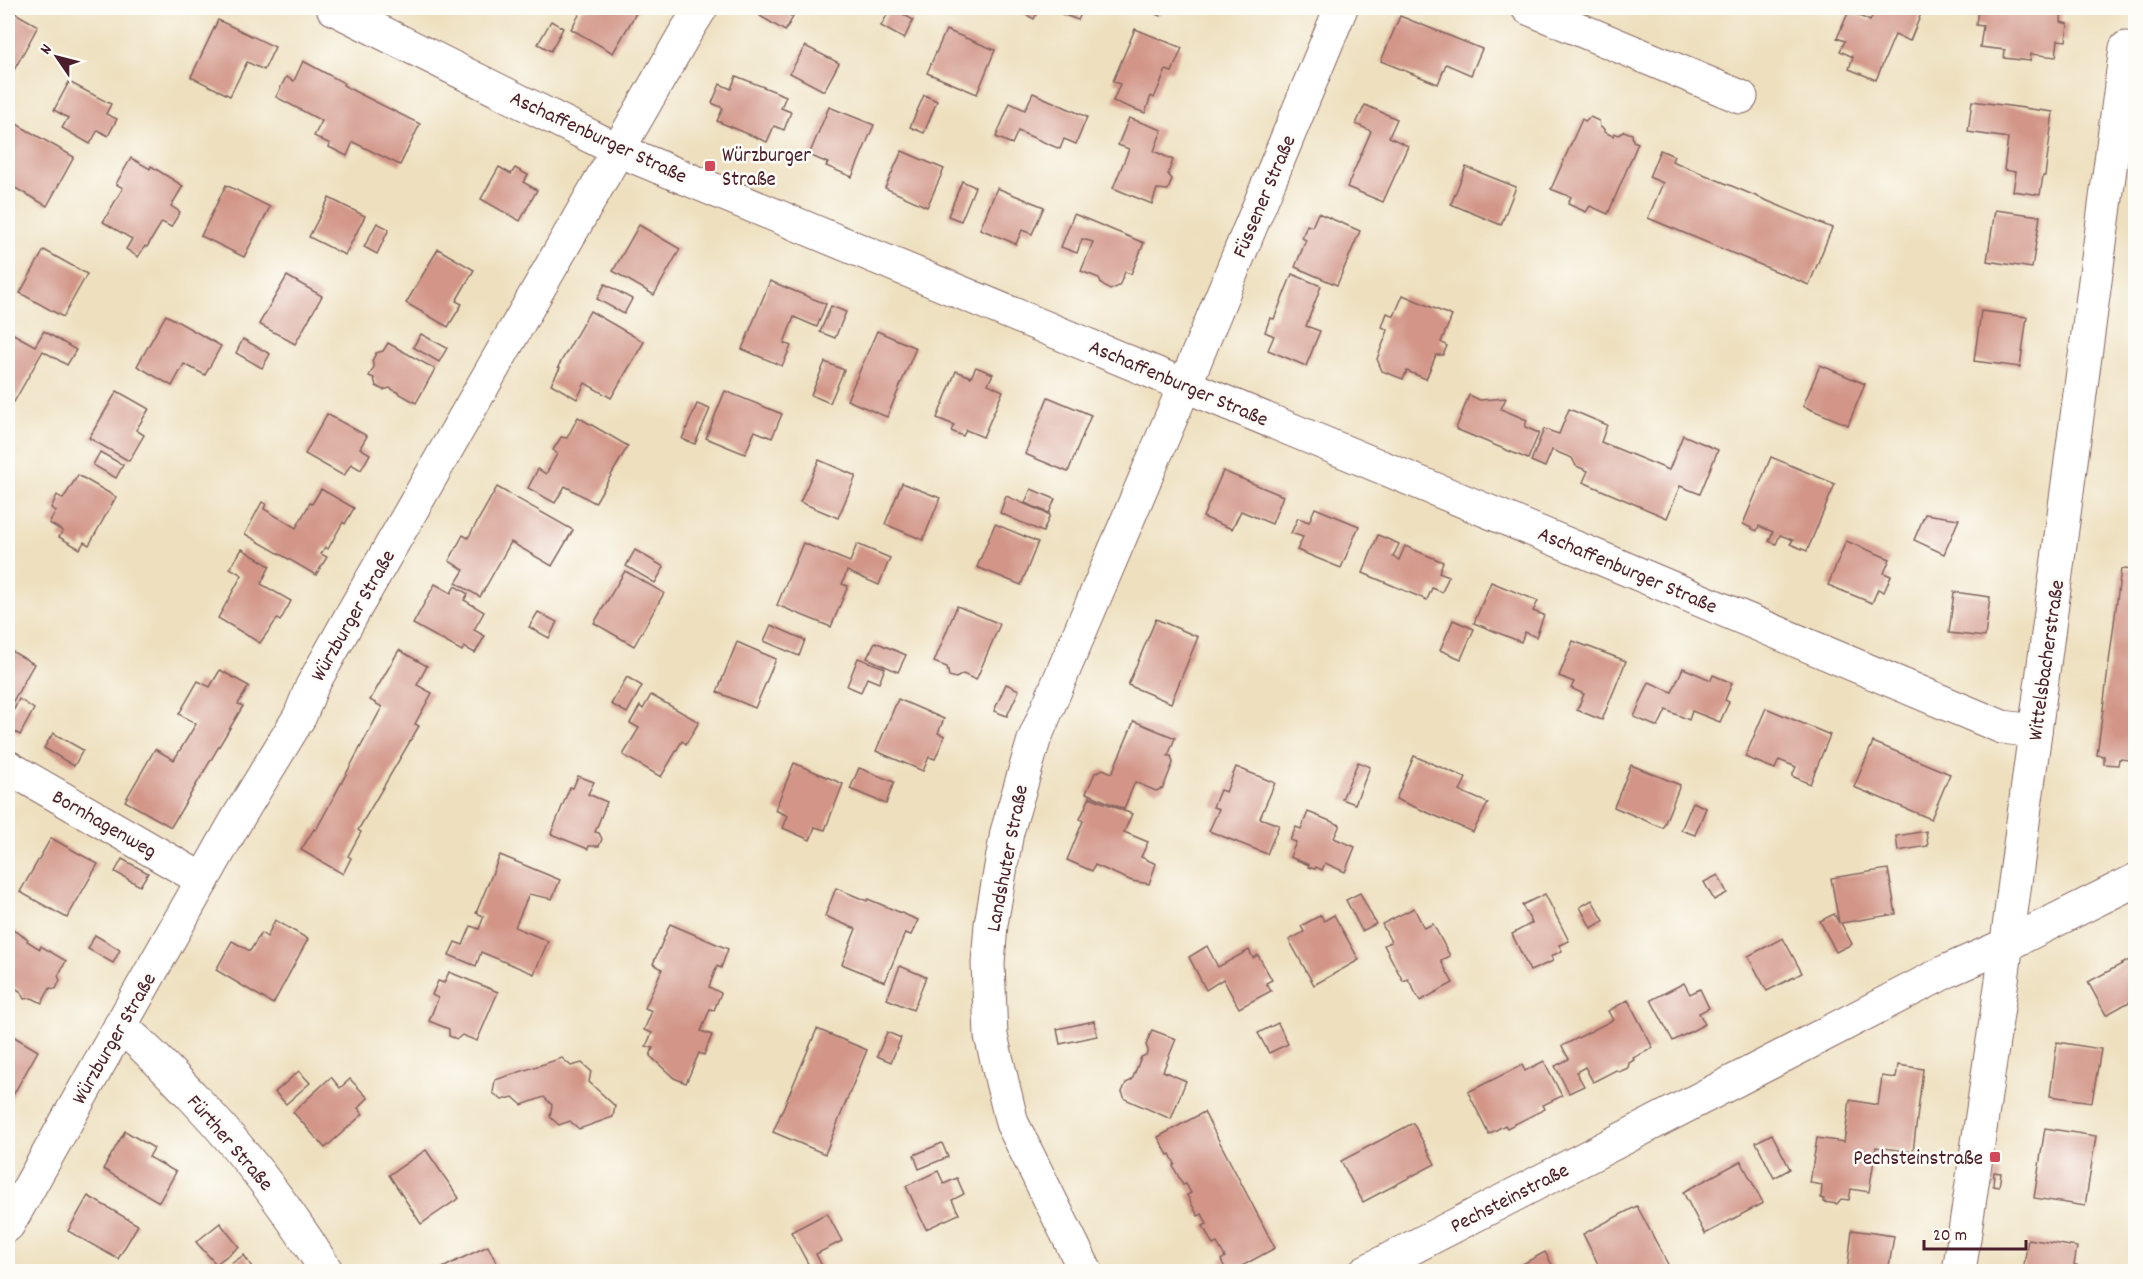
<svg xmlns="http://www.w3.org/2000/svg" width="2143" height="1279" viewBox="0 0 2143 1279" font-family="Dekko,sans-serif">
	<rect width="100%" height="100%" fill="#fdfcf7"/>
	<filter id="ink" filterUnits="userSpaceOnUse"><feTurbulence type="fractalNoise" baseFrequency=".0167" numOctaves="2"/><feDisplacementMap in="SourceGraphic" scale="12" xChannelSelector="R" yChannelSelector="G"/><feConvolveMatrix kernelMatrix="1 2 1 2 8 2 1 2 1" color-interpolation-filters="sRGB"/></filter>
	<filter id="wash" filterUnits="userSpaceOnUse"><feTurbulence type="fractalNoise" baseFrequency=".008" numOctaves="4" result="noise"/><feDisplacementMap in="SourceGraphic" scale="24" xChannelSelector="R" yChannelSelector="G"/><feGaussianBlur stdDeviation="1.35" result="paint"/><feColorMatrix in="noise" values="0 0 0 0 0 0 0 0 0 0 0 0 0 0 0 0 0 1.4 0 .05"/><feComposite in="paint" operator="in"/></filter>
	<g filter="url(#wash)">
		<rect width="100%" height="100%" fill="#eee0bf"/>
		<g id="blocks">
			<!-- building -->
			<g fill="#d29587">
				<path d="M583,8h56l-26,45 -42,-24z"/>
				<path d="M764,8h12l17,9 -8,14 -25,-15z"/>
				<path d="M891,8h15l-3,6 10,6 -9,19 -23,-13z"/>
				<path d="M1014,8h26l-6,11z"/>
				<path d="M1065,8h19l-6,12 -16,-6z"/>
				<path d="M1151,8h12l-3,8 -11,-5z"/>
				<path d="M1876,8h30l15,6 -11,27 -15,-6 -19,45 -27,-11 4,-12 -13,-6 5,-10 -8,-3 12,-27 21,10z"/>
				<path d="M1978,8h84l-1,14 7,2 -2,17 -8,-1 -2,17 -25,-3 -1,7 -26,-3 1,-8 -25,-3 3,-21 -7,-1z"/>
				<path d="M8,9l30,17 -25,46 -5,-3z"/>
				<path d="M1400,16l82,33 -11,26 -25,-11 -8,20 -57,-23z"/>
				<path d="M218,20l57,27 -11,23 -17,-8 -17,34 -39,-19z"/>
				<path d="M551,21l12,7 -12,23 -13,-7z"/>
				<path d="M1135,29l47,19 -10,24 -6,-2 -12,28 -3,-2 -6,17 -32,-12 7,-17 -7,-3z"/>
				<path d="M946,30l49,20 -18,44 -50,-21z"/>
				<path d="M805,46l34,17 -15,28 -34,-18z"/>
				<path d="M303,61l41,22 -1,2 13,7 64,32 -20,41 -47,-23 -6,14 -18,-9 1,-3 -16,-8 8,-15 -46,-24 10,-20 8,4z"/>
				<path d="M736,76l50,20 -5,12 10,4 -7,18 -10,-4 -7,16 -50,-21 6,-13 -11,-5 8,-19 11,5z"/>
				<path d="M69,82l42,22 -5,10 11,5 -9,17 -10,-6 -8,14 -28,-16 6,-10 -14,-8z"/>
				<path d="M1033,93l54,24 -11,27 -12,-5 -4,10 -42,-18 -6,13 -16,-7 14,-34 15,7z"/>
				<path d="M924,95l13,6 -13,32 -14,-6z"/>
				<path d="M1972,101l81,11 -8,64h-2l-3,19 -27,-4 3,-19 -12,-2 4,-32 -40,-6z"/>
				<path d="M1365,105l32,14 -8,18 19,9 -25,56 -36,-15 24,-56 -15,-7z"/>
				<path d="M829,107l45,18 -22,52 -26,-11 2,-3 -19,-8z"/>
				<path d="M1590,117l9,4 1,6 4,2v3l9,4 1,-3 5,2 5,-4 8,3 1,7 5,2 -30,71 -18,-8 -4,6 -18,-8 3,-7 -20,-8 31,-70 3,2z"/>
				<path d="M1129,118l33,12 -8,21 19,9 -5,14 4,5 -4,11 -11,-1 -5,15 -39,-16 16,-39 -11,-4z"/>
				<path d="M13,122l61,35 -27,49 -39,-22v-53z"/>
				<path d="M1660,150l14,6 -2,5 160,67 -23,57 -161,-67 15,-35 -14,-6z"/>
				<path d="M902,151l42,18 -17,38 -42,-19z"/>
				<path d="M131,158l19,11 1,-3 32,20 -12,20 9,6 -9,15 -9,-5 -15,25 -2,-1 -7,11 -12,-8 6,-10 -29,-17 20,-34 -7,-4z"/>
				<path d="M499,167l12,7 4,-6 13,7 -5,7 14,8 -17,31 -39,-22z"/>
				<path d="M1466,167l50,20 -15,38 -50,-21z"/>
				<path d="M962,181l13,6 -14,34 -13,-5z"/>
				<path d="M226,185l44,22 -26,50 -43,-21z"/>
				<path d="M997,188l47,19 -12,27 -10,-4 -6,14 -36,-15z"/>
				<path d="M329,198l36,18 -20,39 -36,-18z"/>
				<path d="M1995,210l45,6 -8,52 -45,-7z"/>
				<path d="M1318,213l42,18 -23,54 -42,-18 11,-27 -4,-2 5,-13 5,2z"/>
				<path d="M1074,214l70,29 -13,31 -6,-2 -6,14 -9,4 -9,-6 -2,-6 -18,-7 12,-29 -11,-3 -5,14 -16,-6z"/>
				<path d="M377,223l12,6 -12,25 -13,-7z"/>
				<path d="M639,225l41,24 -26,46 -41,-24z"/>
				<path d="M438,249l36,21 -18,31 6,3 -14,23 -42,-24z"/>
				<path d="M44,250l43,24 -24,43 -43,-24z"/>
				<path d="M1292,274l29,12 -15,40 14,5 -14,35 -38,-16 6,-14 -9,-4 5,-14 4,1z"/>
				<path d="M287,276l35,20 -27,48 -36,-20z"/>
				<path d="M770,281l56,23 -9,23 -23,-10 -10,26 7,3 -9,20 -40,-17z"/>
				<path d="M605,284l27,15 -8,15 -27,-15z"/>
				<path d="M1403,295l49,21 -11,26 6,4 -4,9h-7l-10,24 -19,-8 -4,8 -21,-8 -5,-12 11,-29 -6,-3 5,-14 7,3z"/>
				<path d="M831,306l15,6 -11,26 -15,-6z"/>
				<path d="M590,311l54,31 -33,56 -26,-15 -8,16 -26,-15 9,-16 -2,-1z"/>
				<path d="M1981,311l46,6 -7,50 -46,-6z"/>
				<path d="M166,315l55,31 -16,29 -21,-11 -12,22 -35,-20z"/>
				<path d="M8,331l27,15 9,-15 32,19 -9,15 -24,-14 -29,51 -6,-4z"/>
				<path d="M877,331l39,17 -29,69 -40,-17z"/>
				<path d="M421,334l26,14 -8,14 -26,-15z"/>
				<path d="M243,339l27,15 -8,14 -26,-15z"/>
				<path d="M388,343l47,26 -19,34 -26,-15 -7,2 -7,-4 -2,-8 -5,-2 5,-9 -2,-6 4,-8 7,-2z"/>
				<path d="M825,362l19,8 -14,33 -19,-8z"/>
				<path d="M1820,365l45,19 -17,41 -45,-19z"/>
				<path d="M976,367l17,7 -5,10 15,7 -20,46 -17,-7 -3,6 -12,-5 3,-6 -17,-7 19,-47 15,6z"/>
				<path d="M117,391l32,18 -13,21 8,5 -15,26 -40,-23z"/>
				<path d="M725,391l57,23 -10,24 -17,-7 -10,23 -39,-16z"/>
				<path d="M1469,395l11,5 26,-2 -5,11 26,11 -2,7 14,6 -11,26 -72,-30z"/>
				<path d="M1048,397l43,18 -23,57 -43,-18z"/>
				<path d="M697,404l13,5 -15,35 -13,-5z"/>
				<path d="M1569,409l38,16 -6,17 68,28 14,-35 35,15 -18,44 -20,-8 -13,32 -84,-36 5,-11 -12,-5 -4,-8 -20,-8 -7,17 -14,-6 13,-32 15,5z"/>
				<path d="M327,414l40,22 -7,12 10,6 -9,16 -10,-6 -7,12 -39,-22z"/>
				<path d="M578,417l50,29 -33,57 -30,-17 -10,17 -27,-15 10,-19 8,5 11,-20 -4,-4 8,-13 6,1z"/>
				<path d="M100,452l23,13 -7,13 -23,-13z"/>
				<path d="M1771,457l64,27 -28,67 -17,-7 3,-4 -13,-5 -4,9 -7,-3 4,-9 -14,-6 -2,5 -14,-7z"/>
				<path d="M819,460l37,16 -18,42 -38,-16z"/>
				<path d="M1223,471l60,25 -11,28 -31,-13 -9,18 -29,-12z"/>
				<path d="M78,475l38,22 -27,48 -5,-3 -4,7 -21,-12 4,-6 -14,-8 7,-12 -5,-3 6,-13 6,4z"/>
				<path d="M902,483l38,15 -17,42 -38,-16z"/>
				<path d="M497,487l76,43 -21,36 -41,-24 -31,55 -24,-14 8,-13 -15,-9 14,-26 5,3z"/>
				<path d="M321,489l33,19 -9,16 -2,-2 -15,27 -3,-2 -4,7 6,3 -11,18 -71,-41 17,-32 4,2 -2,5 32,19 14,-25 2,1z"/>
				<path d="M1031,489l24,10 -6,14 -24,-10z"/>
				<path d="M1006,496l44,19 -7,17 -43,-19z"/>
				<path d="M1315,508l44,18 -18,42 -44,-18 6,-13 -12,-4 7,-15 11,4z"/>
				<path d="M1925,514l34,5 -15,35 -30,-14z"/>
				<path d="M995,524l43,18 -17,43 -44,-18z"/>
				<path d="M1378,535l21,9 -6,13 6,3 6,-14 38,16 -4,10 10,4 -7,16 -10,-4 -5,12 -64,-27z"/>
				<path d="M1846,541l44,18 -6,14 7,3 -7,16 -6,-3 -6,14 -44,-18z"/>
				<path d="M803,543l47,19 7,-18 33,14 -11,27 -32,-14 -5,13 6,2 -17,41 -54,-22z"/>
				<path d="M242,549l28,17 -9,18 30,17 -11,20 -3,-2 -17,24 -42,-25 24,-43 -12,-7z"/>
				<path d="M635,550l29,17 -9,16 -29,-17z"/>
				<path d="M2121,569l15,1v193l-5,-3 -12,-1 -1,6 -14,-1v-8l-7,-1z"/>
				<path d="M625,571l39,22 -30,53 -40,-23z"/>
				<path d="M1491,582l47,19 -5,10 11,4 -8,22 -11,-5 -4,10 -47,-19z"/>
				<path d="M435,584l16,9 4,-7 13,8 -4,6 20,12 -10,18 11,6 -10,17 -11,-6 -2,4 -49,-27z"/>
				<path d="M1954,592l36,5 -5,40 -36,-4z"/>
				<path d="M957,606l43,18 -24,56 -13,-6 -7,4 -7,-2 -2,-9 -13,-5z"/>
				<path d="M538,612l19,10 -8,16 -20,-11z"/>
				<path d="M1156,619l42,18 -27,66 -43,-18z"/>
				<path d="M1453,620l21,9 -13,30 -21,-9z"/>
				<path d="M771,625l34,15 -6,16 -35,-15z"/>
				<path d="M1573,641l53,20 -24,59 -25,-10 7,-16 -13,-6 3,-6 -15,-6z"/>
				<path d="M737,642l39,17 -21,49 -38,-16z"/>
				<path d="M875,642l31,13 -8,17 -31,-14z"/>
				<path d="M8,649l26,15 -26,46z"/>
				<path d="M399,650l28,16 -10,19 15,8 -17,31 4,2 -61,104 3,2 -13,24 3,2 -8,16 -42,-24 13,-21 2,1 66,-123 -12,-7z"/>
				<path d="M858,658l27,10 -6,15 -12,-5 -6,14 -14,-6z"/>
				<path d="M1683,668l28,12 2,-5 19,8 -7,17 4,2 -9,20 -28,-11 -3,9 -23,-10 -8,17 -24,-10 15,-35 23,10z"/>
				<path d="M220,670l29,16 -11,18 5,2 -72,121 -46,-26 30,-52 19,11 22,-36 -17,-10 19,-33 12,6z"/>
				<path d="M627,677l15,9 -15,27 -16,-9z"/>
				<path d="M1006,684l13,6 -12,26 -13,-5z"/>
				<path d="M651,695l48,27 -13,22 -4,-3 -21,36 -38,-22 16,-27 -9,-5 10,-17 3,3z"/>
				<path d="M19,699l15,10 -14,26 -12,-7v-6z"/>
				<path d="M898,699l46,20 -6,14 7,3 -10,23 -6,-2 -6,14 -47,-20z"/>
				<path d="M1766,708l64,27 -20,49 -18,-8 4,-9 -17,-7 -4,9 -30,-12z"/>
				<path d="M1134,721l41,17 -7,18h3l2,7 -10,25 -7,3 -21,-9 -11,27 -38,-16 9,-20 8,-4 9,4z"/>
				<path d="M53,733l30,17 -9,16 -30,-18z"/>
				<path d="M1873,742l77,32 -19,45 -77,-32z"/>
				<path d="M1414,756l52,22 -6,13 28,12 -15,29 -77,-33z"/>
				<path d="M1358,762l12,5 -15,37 -13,-5z"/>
				<path d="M794,763l49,21 -18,46 -10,-3 -5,13 -27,-12 5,-12 -13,-6z"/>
				<path d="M1631,765l49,20 -17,43 -49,-21z"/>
				<path d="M1236,767l39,16 -15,35 19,7 -12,29 -58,-23 10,-22 -6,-2 7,-17 6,2z"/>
				<path d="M859,768l35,14 -8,22 -36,-15z"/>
				<path d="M578,776l16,6 -6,12 19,8 -12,30 4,1 3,6 -3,7h-10l-1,3 -37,-15 19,-47 3,1z"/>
				<path d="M1090,797l42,17 -8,18 24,10 -7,15 15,7 -7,20 -17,-3 -37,-16 -3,6 -25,-11 16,-39 -3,-2z"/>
				<path d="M1693,802l13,6 -11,27 -14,-5z"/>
				<path d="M1308,812l32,13 -6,13 21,9 -10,25 -20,-9 -3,7 -6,-3 -1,2 -7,-2 1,-2 -19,-8 6,-15 -6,-2 6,-13 5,2z"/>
				<path d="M1926,831l2,15 -30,5 -2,-15z"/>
				<path d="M51,838l47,26 -31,54 -47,-26z"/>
				<path d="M500,855l60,25 -8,19 -23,-5 -14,33 33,14 -14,33 -53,-22 -5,14 -27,-11 6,-13 8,3 8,-19 8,3 5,-13 -8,-3z"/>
				<path d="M122,859l26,14 -8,13 -25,-14z"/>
				<path d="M1888,869l8,45 -55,9 11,21 -16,8 -16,-31 14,-7 5,9 -8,-45z"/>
				<path d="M1718,875l9,18 -13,7 -10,-18z"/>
				<path d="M836,888l31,13 1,-2 50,21 -7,15 -6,-2 -20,49 -43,-18 14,-35 -31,-13z"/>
				<path d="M1360,893l16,31 -14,7 -16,-31z"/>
				<path d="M1545,894l24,47 -10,4 3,6 -11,5 2,5 -23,10 -18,-37 20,-11 -10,-18z"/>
				<path d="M1592,900l12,21 -13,7 -11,-21z"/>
				<path d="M1414,908l10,20 9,-4 17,32 -9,5 12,22 -33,18 -12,-22 -5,2 -19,-36 7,-3 -9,-18z"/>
				<path d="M1321,915l3,6 10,-6 25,45 -45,25 -25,-45 15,-8 -3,-6z"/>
				<path d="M275,920l33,19 -35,65 -57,-34 16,-29 18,10 11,-18 6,4z"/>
				<path d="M670,924l58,25 -7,19 -4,-2 -8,21 12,6 -7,17 -4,-1 -9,22 11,4 -8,20 -5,-2 -13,30 -12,-5 -24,-22 3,-8 -7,-2 6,-13 -8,-3 8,-19 -7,-3 17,-39 -9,-5z"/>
				<path d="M8,927l20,12 -1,2 13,8 1,-3 25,15 -8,15 2,4 -4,9 -6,-1 -8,15 -10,-5 -8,1 -4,-8 -12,-7z"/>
				<path d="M95,935l25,15 -7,13 -25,-14z"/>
				<path d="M1783,938l19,35 -35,18 -19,-35z"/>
				<path d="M1207,946l11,21 31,-17 4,8 5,-3 14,25 -6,3 5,8 -32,17 -16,-29 -17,11 -17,-33z"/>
				<path d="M2135,957l1,57 -4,-7 2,-1 -3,-5 -25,14 -18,-33z"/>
				<path d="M900,966l26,11 -13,33 -26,-11z"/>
				<path d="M449,972l49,20 -21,49 -15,-6 -5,4 -8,-3v-7l-20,-8 9,-23 -6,-3 6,-14 6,2z"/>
				<path d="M1684,983l6,11 10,-5 9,19 -10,5 6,11 -32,17 -22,-41z"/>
				<path d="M1628,1000l25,48 -20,10 1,2 -5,3 -1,5 -9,4 -3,-2 -23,12 -8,-15 -9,5 8,14 -15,7 -14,-27 14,-7 -7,-13 51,-26 -5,-9z"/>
				<path d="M1094,1021l3,15 -37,8 -3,-15z"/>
				<path d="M1278,1023l10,21 -19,9 -11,-20z"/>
				<path d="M817,1029l50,21 -42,104 -52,-22z"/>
				<path d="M1152,1030l24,9 -13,32 23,10 -15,38 -46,-20 -3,-7 4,-9 6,-3 9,-23 5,-2 2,-5 -2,-5z"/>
				<path d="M887,1032l14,6 -10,24 -14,-6z"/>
				<path d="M8,1033l30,18 -30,53z"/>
				<path d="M2057,1042l44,7 -9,53 -42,-6z"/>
				<path d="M562,1058l9,8 11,-3 9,8 -2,11 26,24 -2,11 -34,12 -9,-8 -11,4 -9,-8 2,-12 -8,-8 -22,8 -9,-8 -11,3 -9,-7 2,-13z"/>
				<path d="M1544,1061l18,35 -19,9 2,4 -38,19 -2,-3 -16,9 -21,-42 54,-27 3,6z"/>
				<path d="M1898,1065l25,4 -10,83 -37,-5 -7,45 -18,-3 -2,11 -8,-1 -4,5 -13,-2v-3l-3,-1 1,-13 -12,-2 7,-45 27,4 6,-42 28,5 4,-29 14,2z"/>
				<path d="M299,1071l11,12 -24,21 -11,-12z"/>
				<path d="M331,1077l9,11 10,-9 18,19 -10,10 5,6 -38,34 -32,-36z"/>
				<path d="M1204,1112l71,136 -44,24h-4l-6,-12 4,-3 -8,-14 -4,2 -10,-19 4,-2 -5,-10 -4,2 -11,-21 4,-2 -5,-9 -3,1 -10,-19 2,-2 -5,-10 -2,1 -10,-18z"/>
				<path d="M1413,1123l22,41 -72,38 -22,-41z"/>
				<path d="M2045,1128l51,8 -11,70 -51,-8z"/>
				<path d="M125,1131l29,17 -5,9 27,15 -17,30 -56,-33z"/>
				<path d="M1772,1134l18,35 -16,9 -18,-36z"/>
				<path d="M942,1143l6,14 -29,12 -5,-14z"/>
				<path d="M426,1150l33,48 -38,26 -32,-49z"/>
				<path d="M1741,1161l22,42 -58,31 -22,-42z"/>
				<path d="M938,1171l6,13 13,-6 7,16 -12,6 7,14 -33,15 -20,-43z"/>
				<path d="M1994,1172l7,1 -2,14 -6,-1z"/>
				<path d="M88,1196l50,29 -20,34 -50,-28z"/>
				<path d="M1637,1206l34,64 -69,2 -19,-38z"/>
				<path d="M827,1213l15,28 -26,13 6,12 -10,5 -21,-39z"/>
				<path d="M220,1223l19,24 -23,17 -20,-22z"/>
				<path d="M1852,1230l42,6 -5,30 7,1v5h-49z"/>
				<path d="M2028,1239l49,8 -3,18h3l-1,7h-53z"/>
				<path d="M488,1246l13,26h-66l23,-12z"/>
				<path d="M1545,1252l11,20h-48z"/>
				<path d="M244,1255l11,17h-36z"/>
			</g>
		</g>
	</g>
	<g filter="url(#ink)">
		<use href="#blocks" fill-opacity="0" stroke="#83635f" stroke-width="1.5"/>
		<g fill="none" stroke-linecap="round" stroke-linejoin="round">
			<!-- minor casing -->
			<g stroke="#83635f" stroke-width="35">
				<g id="minor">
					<path d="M333,8l285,142 968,402 416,175 33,4"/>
					<path d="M1528,8l213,89"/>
					<path d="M8,767l195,113"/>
					<path d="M120,1026c27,22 49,46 73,71 51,54 95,111 134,175"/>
					<path d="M8,1225l228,-404 64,-105 12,-30 44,-79 328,-572 17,-27"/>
					<path d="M1086,1272l-74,-149 -21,-87 -3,-72 3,-40 16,-92 27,-92 151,-355 156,-377"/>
					<path d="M1365,1272l584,-302 57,-25 130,-65"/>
					<path d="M1959,1272l43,-292 124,-932"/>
				</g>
			</g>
			<!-- minor -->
			<use href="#minor" stroke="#fff" stroke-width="33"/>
		</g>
	</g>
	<!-- markers -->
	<g fill="#d1495b" stroke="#fdfcf7" stroke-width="2">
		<rect x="704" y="160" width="12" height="12" rx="3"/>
		<rect x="1989" y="1151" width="12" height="12" rx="3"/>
	</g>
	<g text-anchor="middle" stroke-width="5" stroke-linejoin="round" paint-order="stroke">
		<!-- street labels -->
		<g font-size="21" fill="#4a1f2b" stroke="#fdfcf7">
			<text transform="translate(599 136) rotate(25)" y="7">Aschaffenburger Straße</text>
			<text transform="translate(1263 196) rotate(-67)" y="7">Füssener Straße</text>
			<text transform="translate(1179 382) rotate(23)" y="7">Aschaffenburger Straße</text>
			<text transform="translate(1628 569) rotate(23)" y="7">Aschaffenburger Straße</text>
			<text transform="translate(352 615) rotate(-60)" y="7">Würzburger Straße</text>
			<text transform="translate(2045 660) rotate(-82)" y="7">Wittelsbacherstraße</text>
			<text transform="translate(105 823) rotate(30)" y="7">Bornhagenweg</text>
			<text transform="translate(1006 858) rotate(-79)" y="7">Landshuter Straße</text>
			<text transform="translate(113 1038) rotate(-60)" y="7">Würzburger Straße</text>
			<text transform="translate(231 1142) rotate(49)" y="7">Fürther Straße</text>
			<text transform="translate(1509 1197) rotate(-27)" y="7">Pechsteinstraße</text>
		</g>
		<!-- poi labels -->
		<g font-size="21" fill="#4a1f2b" stroke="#fdfcf7" text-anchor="start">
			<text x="722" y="161">Würzburger<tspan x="722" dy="24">Straße</tspan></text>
			<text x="1983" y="1164" text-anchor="end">Pechsteinstraße</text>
		</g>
	</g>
	<!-- margin -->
	<rect width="2143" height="1279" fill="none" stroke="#fdfcf7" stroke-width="30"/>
	<!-- north arrow -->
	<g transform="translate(57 57) rotate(305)" stroke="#fdfcf7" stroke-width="4.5" paint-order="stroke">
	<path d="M0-4.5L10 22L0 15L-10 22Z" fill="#4a1f2b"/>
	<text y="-9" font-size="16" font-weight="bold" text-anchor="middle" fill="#4a1f2b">N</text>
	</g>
	<!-- scale -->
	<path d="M1924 1240v9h102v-9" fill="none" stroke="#4a1f2b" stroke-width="3"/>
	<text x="1933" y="1240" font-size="18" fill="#4a1f2b" stroke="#fdfcf7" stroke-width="4.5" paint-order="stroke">20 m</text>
</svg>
